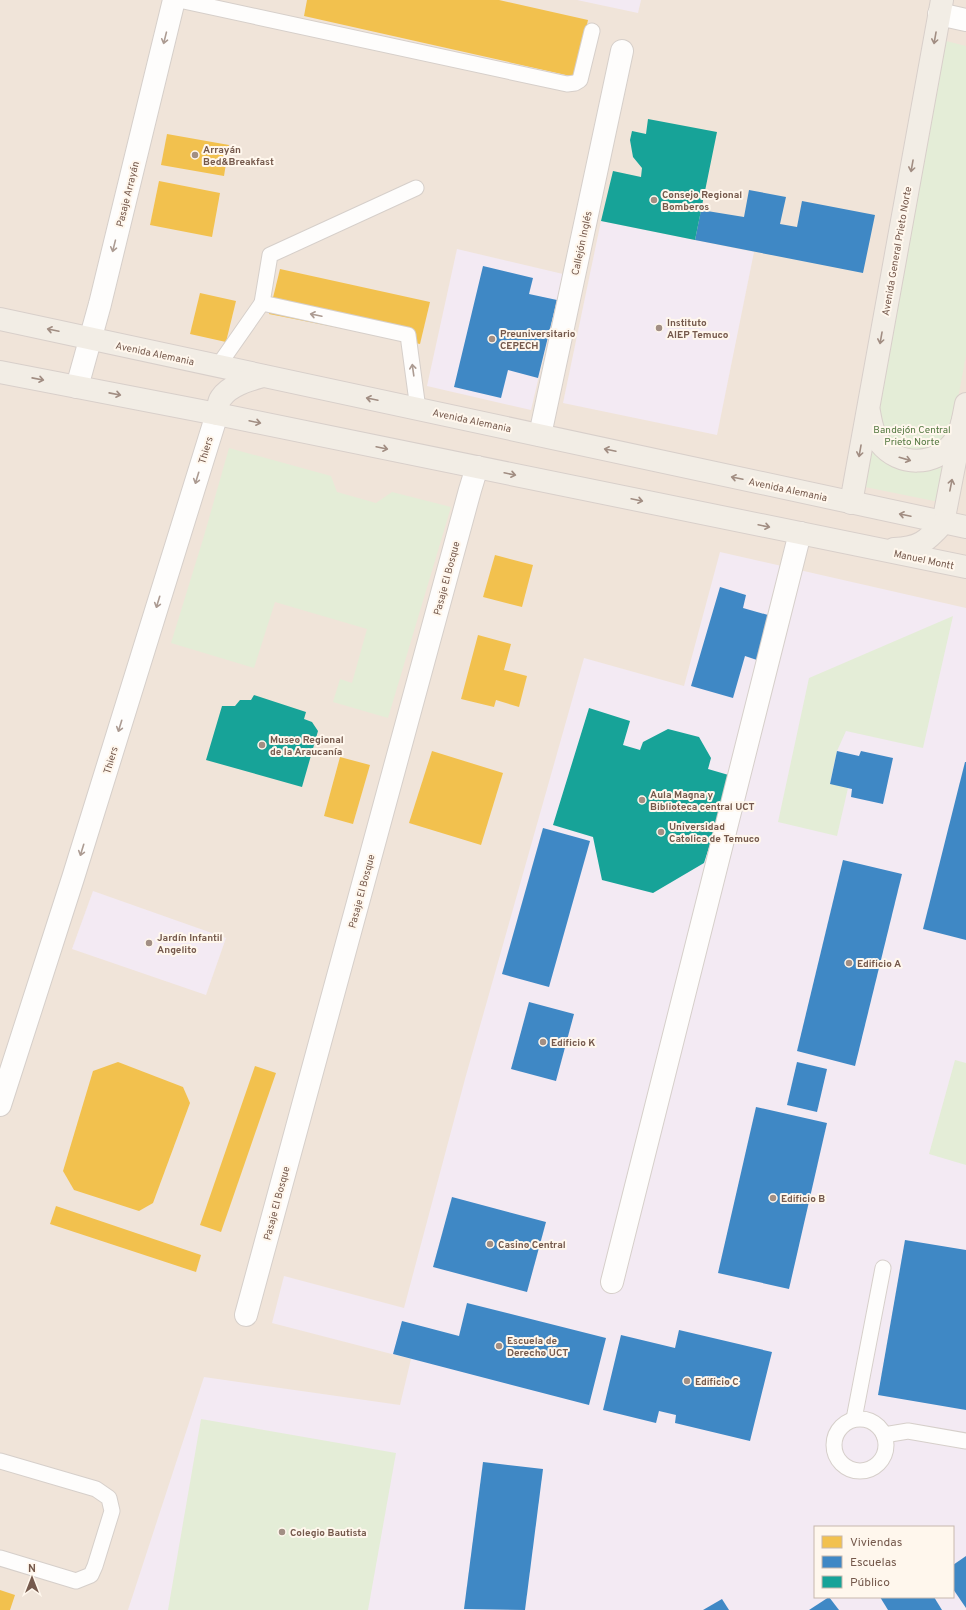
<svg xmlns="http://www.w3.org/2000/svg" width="966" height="1610" viewBox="0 0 966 1610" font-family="Overpass,sans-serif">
	<rect width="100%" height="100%" fill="#f7f2ec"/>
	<!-- residential -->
	<path fill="#f0e4d9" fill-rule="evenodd" d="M0,0h966v1610h-966zM815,1527h138v70h-138z"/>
	<!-- education -->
	<g fill="#f3eaf3" fill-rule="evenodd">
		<path d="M577,0h64l-3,13z"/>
		<path d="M601,221l153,31 -37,183 -154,-32z"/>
		<path d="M457,249l106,25 -32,136 -104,-24z"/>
		<path d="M720,552l246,56v1002h-838l76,-233 196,28 11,-46 -139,-36 12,-47 120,32 61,-229 119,-421 100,28zM815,1527h138v70h-138z"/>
		<path d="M93,891l133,47 -20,57 -134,-46z"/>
	</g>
	<!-- green -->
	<g fill="#e4edd7">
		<path d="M946,41l20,5v309l-27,147 -74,-15 -1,-3z"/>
		<path d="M229,448l102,28 6,16 39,11 16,-11 59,15 -63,211 -55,-16 7,-23 12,4 15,-54 -92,-27 -21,66 -83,-25 33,-107z"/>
		<path d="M953,616l-30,132 -77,-17 -9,20 -7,32 18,5 -11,48 -59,-14 31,-144z"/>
		<path d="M955,1060l11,3v102l-37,-11z"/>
		<path d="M201,1419l195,34 -28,157h-200z"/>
	</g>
	<!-- homes -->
	<g fill="#f2c14e">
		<path d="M307,0h192l89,20 -13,57 -271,-61z"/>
		<path d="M167,134l62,11 -5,31 -63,-11z"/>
		<path d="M159,181l61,12 -8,44 -62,-12z"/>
		<path d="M280,269l150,33 -10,42 -151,-30z"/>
		<path d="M200,293l36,8 -10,41 -36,-8z"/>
		<path d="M495,555l38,10 -11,42 -39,-10z"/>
		<path d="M478,635l33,9 -7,26 23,6 -8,31 -23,-7 -2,7 -33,-8z"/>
		<path d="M432,751l71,22 -22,72 -72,-22z"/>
		<path d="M340,757l30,8 -17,59 -29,-8z"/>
		<path d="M118,1062l65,25 7,16 -37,100 -14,8 -65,-21 -11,-19 30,-100z"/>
		<path d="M255,1066l21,7 -55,159 -21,-7z"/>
		<path d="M56,1206l145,49 -5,17 -146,-48z"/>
		<path d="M0,1590l15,5 -5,15h-10z"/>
	</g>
	<!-- schools -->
	<g fill="#3f88c5">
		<path d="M749,190l37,7 -6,27 17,3 5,-26 73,14 -12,58 -168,-33 6,-30 43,7z"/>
		<path d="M483,266l50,12 -4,16 28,6 -19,78 -30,-8 -7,28 -47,-11z"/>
		<path d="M720,587l26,8 -3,13 32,9 -12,45 -18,-6 -12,42 -42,-12z"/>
		<path d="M837,751l22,5 2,-5 32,7 -10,46 -32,-7 1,-8 -22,-5z"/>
		<path d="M965,762h1v178l-43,-11z"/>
		<path d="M543,828l47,13 -41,146 -47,-13z"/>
		<path d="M843,860l59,14 -47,192 -58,-15z"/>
		<path d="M529,1002l45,12 -18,67 -45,-12z"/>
		<path d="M797,1062l30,7 -10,43 -30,-7z"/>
		<path d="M756,1107l71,16 -38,166 -71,-16z"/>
		<path d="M452,1197l94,25 -19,70 -94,-25z"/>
		<path d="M905,1240l61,10v160l-88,-15z"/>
		<path d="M467,1303l139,35 -17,67 -196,-51 9,-33 57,15z"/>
		<path d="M679,1330l93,22 -22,89 -75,-18 1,-8 -17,-4 -3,12 -53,-13 18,-75 54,13z"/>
		<path d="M483,1462l60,7 -18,141 -61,-1z"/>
		<path d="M966,1556v52l-13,-19v-24z"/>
		<path d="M829,1597l10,13h-30z"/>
		<path d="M880,1597h54l8,13h-54z"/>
		<path d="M722,1599l7,11h-26z"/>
	</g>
	<!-- public -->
	<g fill="#17a398">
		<path d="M648,119l69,13 -22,108 -94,-19 12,-50 28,6 1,-9 -9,-11 -3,-17 2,-9 14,3z"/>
		<path d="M254,695l52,17 -2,7 8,3 6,9 -16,56 -96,-27 16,-54h13l5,-6h11z"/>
		<path d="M589,708l41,13 -7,24 17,5 3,-8 25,-13 31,8 12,21 -3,11 24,7 -28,87 -51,30 -51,-13 -9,-43 -40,-12z"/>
	</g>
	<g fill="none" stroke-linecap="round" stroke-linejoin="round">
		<!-- service casing -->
		<g stroke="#d6cfca" stroke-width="17">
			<g id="service">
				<path d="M179,0l388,84 8,-1 5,-3 12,-49"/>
				<path d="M262,303l8,-48 146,-67"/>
				<path d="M218,366l44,-63 146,32 10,74"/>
				<circle cx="860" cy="1445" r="26"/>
				<path d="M854,1419l29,-151"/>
				<path d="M884,1435l24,-4 58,10"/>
				<path d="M0,1461l96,28 13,9 3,13 -17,55 -4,9 -15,6 -76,-23"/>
			</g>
		</g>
		<!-- pedestrian casing -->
		<g stroke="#d6cfca" stroke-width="24">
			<path id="pedestrian" d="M612,1282l188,-749"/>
		</g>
		<!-- minor casing -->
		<g stroke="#d6cfca" stroke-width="24">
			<g id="minor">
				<path d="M939,14l27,6"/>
				<path d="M77,387l23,-83 74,-304"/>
				<path d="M540,435l82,-384"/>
				<path d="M0,1105l73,-227 144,-464"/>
				<path d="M246,1315l224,-825 7,-23"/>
			</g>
		</g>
		<!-- primary casing -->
		<g stroke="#d8cfca" stroke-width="24">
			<g id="primary">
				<path d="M0,319l966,208"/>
				<path d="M0,372l217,42 749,153"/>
				<path d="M869,412c2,11 4,22 11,31 19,24 55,23 73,0 6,-7 8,-15 10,-23"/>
				<path d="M217,414c1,-5 1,-12 4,-16 9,-13 28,-18 42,-22"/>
				<path d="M851,503l91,-503"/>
				<path d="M943,523l23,-119"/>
				<path d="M894,549c25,-1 32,-7 49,-26"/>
			</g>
		</g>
		<!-- service -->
		<use href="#service" stroke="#fefdfc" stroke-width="15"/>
		<!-- pedestrian -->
		<use href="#pedestrian" stroke="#fefdfc" stroke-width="22"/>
		<!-- minor -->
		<use href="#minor" stroke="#fefdfc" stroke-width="22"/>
		<!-- primary -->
		<use href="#primary" stroke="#f2ede5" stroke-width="22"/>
	</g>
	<!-- one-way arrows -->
	<defs><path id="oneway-shaft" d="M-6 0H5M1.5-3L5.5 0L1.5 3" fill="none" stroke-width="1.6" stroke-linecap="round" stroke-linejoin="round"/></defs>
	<g stroke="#ac9b92">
		<use href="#oneway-shaft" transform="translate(165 38) rotate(104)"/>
		<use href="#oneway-shaft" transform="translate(114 246) rotate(104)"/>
		<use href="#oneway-shaft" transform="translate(316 315) rotate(-168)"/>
		<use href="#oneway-shaft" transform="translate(413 370) rotate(-98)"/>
		<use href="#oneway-shaft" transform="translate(197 478) rotate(107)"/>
		<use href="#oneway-shaft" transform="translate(158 602) rotate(107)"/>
		<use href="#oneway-shaft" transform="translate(120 726) rotate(107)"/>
		<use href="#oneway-shaft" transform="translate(82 850) rotate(107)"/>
	</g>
	<g stroke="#a18d82">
		<use href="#oneway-shaft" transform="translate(935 38) rotate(100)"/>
		<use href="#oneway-shaft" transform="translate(912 166) rotate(100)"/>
		<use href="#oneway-shaft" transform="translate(53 330) rotate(-168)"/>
		<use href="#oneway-shaft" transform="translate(881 338) rotate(100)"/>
		<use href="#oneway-shaft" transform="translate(38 379) rotate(11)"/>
		<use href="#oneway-shaft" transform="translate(115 394) rotate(11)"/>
		<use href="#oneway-shaft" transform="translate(372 399) rotate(-168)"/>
		<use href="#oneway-shaft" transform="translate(255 422) rotate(12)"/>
		<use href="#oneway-shaft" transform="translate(382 448) rotate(12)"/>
		<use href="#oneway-shaft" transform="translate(610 450) rotate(-168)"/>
		<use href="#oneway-shaft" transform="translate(860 451) rotate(100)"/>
		<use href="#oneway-shaft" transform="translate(905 459) rotate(16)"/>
		<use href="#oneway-shaft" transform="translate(510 474) rotate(12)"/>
		<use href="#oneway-shaft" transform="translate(737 478) rotate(-168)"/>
		<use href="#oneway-shaft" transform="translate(951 485) rotate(-79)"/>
		<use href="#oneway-shaft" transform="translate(637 500) rotate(12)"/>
		<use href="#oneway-shaft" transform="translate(905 515) rotate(-168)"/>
		<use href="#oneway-shaft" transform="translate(764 526) rotate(12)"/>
	</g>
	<!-- markers -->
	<g fill="#a28f84" stroke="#fff7ed" stroke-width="1.5">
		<circle cx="195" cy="155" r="4"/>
		<circle cx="654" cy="200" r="4"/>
		<circle cx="659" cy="328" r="4"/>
		<circle cx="492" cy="339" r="4"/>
		<circle cx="262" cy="745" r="4"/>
		<circle cx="642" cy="800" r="4"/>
		<circle cx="661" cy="832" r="4"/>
		<circle cx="149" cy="943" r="4"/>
		<circle cx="849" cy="963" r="4"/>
		<circle cx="543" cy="1042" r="4"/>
		<circle cx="773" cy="1198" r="4"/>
		<circle cx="490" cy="1244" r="4"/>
		<circle cx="499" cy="1346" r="4"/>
		<circle cx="687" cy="1381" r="4"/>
		<circle cx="282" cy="1532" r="4"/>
	</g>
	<g text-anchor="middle" stroke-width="4" stroke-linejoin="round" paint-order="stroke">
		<!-- poi labels -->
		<g font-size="10" font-weight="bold" fill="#75594c" stroke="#fff7ed" text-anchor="start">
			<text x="203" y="153">Arrayán<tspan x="203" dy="12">Bed&amp;Breakfast</tspan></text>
			<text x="662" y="198">Consejo Regional<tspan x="662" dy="12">Bomberos</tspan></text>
			<text x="667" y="326">Instituto<tspan x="667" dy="12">AIEP Temuco</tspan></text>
			<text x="500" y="337">Preuniversitario<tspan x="500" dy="12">CEPECH</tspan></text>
			<text x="270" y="743">Museo Regional<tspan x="270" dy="12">de la Araucanía</tspan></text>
			<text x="650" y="798">Aula Magna y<tspan x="650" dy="12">Biblioteca central UCT</tspan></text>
			<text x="669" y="830">Universidad<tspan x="669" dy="12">Catolica de Temuco</tspan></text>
			<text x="157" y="941">Jardín Infantil<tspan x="157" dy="12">Angelito</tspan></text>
			<text x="857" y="967">Edificio A</text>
			<text x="551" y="1046">Edificio K</text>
			<text x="781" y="1202">Edificio B</text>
			<text x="498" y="1248">Casino Central</text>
			<text x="507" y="1344">Escuela de<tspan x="507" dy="12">Derecho UCT</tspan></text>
			<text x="695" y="1385">Edificio C</text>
			<text x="290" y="1536">Colegio Bautista</text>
		</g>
		<!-- street labels -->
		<g font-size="10" fill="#75594c" stroke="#fff7ed">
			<text transform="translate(127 194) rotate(-76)" y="4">Pasaje Arrayán</text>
			<text transform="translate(581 243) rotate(-78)" y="4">Callejón Inglés</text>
			<text transform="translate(896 251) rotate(-80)" y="4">Avenida General Prieto Norte</text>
			<text transform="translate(155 353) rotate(12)" y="4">Avenida Alemania</text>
			<text transform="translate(472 420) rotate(12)" y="4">Avenida Alemania</text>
			<text transform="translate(205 450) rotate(-73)" y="4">Thiers</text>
			<text transform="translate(788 489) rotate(12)" y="4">Avenida Alemania</text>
			<text transform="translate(924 559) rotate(12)" y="4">Manuel Montt</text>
			<text transform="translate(446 578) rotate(-75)" y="4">Pasaje El Bosque</text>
			<text transform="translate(110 760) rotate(-73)" y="4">Thiers</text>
			<text transform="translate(361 891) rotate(-75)" y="4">Pasaje El Bosque</text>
			<text transform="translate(276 1203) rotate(-75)" y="4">Pasaje El Bosque</text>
		</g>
		<!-- park labels -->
		<g font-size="10" fill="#567a43" stroke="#fff7ed">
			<text x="912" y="433">Bandejón Central<tspan x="912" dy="12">Prieto Norte</tspan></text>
		</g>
	</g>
	<!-- legend -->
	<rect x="814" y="1526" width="140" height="72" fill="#fff7ed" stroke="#c8b8ad"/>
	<rect x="822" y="1536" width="20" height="12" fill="#f2c14e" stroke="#c8b8ad"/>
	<text x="850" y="1546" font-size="12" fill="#75594c">Viviendas</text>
	<rect x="822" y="1556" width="20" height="12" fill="#3f88c5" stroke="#c8b8ad"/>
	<text x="850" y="1566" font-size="12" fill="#75594c">Escuelas</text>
	<rect x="822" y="1576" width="20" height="12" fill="#17a398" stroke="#c8b8ad"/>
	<text x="850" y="1586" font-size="12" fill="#75594c">Público</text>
	<!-- north arrow -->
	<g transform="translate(32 1578)" stroke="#fff7ed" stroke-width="3" paint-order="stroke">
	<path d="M0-3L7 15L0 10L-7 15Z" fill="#75594c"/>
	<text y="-6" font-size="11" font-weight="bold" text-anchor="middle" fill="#75594c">N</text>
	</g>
</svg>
